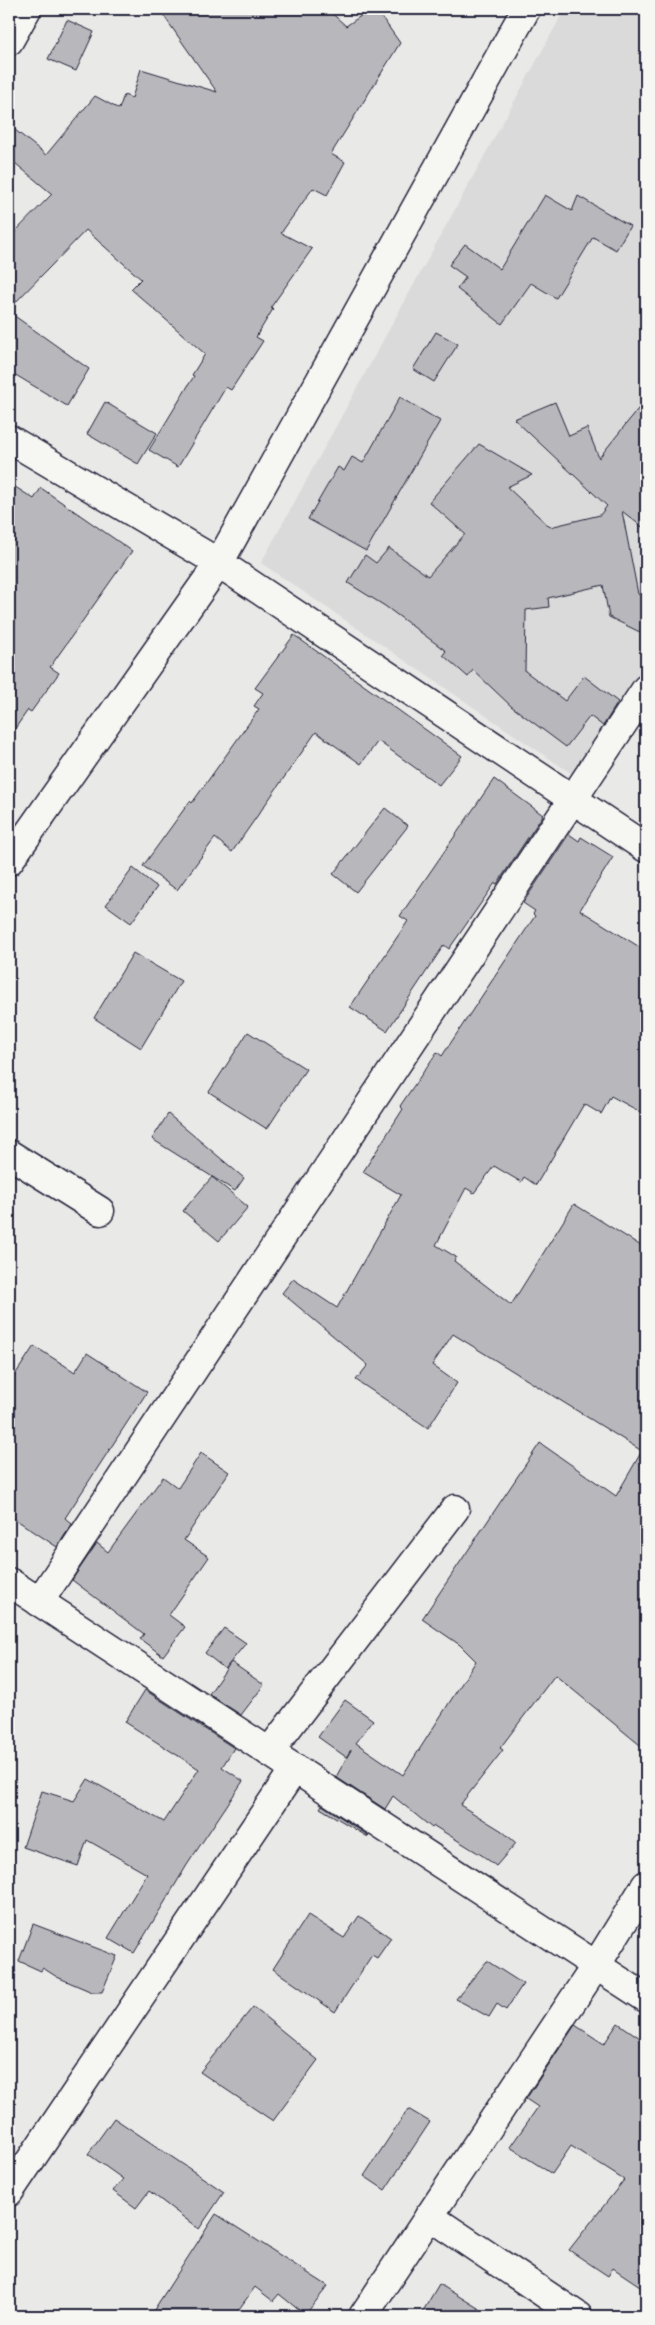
<svg xmlns="http://www.w3.org/2000/svg" width="655" height="2325" viewBox="0 0 655 2325" font-family="'Balsamiq Sans',sans-serif">
	<rect width="100%" height="100%" fill="#e9e9e7"/>
	<filter id="ink" filterUnits="userSpaceOnUse"><feTurbulence type="fractalNoise" baseFrequency=".02" numOctaves="2"/><feDisplacementMap in="SourceGraphic" scale="10" xChannelSelector="R" yChannelSelector="G"/><feConvolveMatrix kernelMatrix="1 2 1 2 8 2 1 2 1" color-interpolation-filters="sRGB"/></filter>
	<g filter="url(#ink)">
		<!-- built -->
		<path fill="#dadada" d="M565,9h81v674l-62,99 -323,-219z"/>
		<!-- building -->
		<g fill="#b8b8bc" stroke="#22223b">
			<path d="M159,9h168l19,17 25,-17h5l24,34 -69,111 14,8 -18,33 -14,-7 -32,45 31,16 -41,58 2,2 -17,28 7,4 -32,49 -5,-3 -48,80 -29,-17 45,-74 -2,-1 13,-21 -74,-65 10,-10 -55,-49 -77,79v-71l43,-44 -43,-36v-33l37,30 49,-59 24,13 5,-14 8,3 9,-29 76,23z"/>
			<path d="M67,20l27,12 -18,39 -28,-12z"/>
			<path d="M545,195l27,16 6,-15 52,30 -14,24 -23,-13 -37,61 -25,-15 -29,41 -45,-35 9,-12 -17,-12 16,-21 35,25z"/>
			<path d="M9,312l80,57 -22,37 -58,-35z"/>
			<path d="M436,332l22,12 -24,38 -21,-13z"/>
			<path d="M400,397l40,24 -74,130 -58,-32 30,-52 6,4 8,-14 11,6z"/>
			<path d="M646,399v131l-24,-19 16,83 8,4v37l-37,-18 -6,-32 -55,13 1,9 -23,3 -1,61 40,30 19,-25 34,26 -15,24 -13,-10 -24,31 -55,-41 -38,-36 -5,7 -25,-22 3,-4 -61,-45 -37,-23 17,-28 11,8 13,-15 39,28 37,-42 -36,-32 50,-58 53,31 -25,12 43,40 50,-12 7,-9 -93,-87 41,-17 14,34 18,-8 12,30z"/>
			<path d="M105,402l52,31 -19,31 -51,-30z"/>
			<path d="M9,483l25,16 7,-11 91,63 -82,116 9,6 -28,39 -3,-2 -19,27z"/>
			<path d="M294,635l168,121 -23,29 -61,-44 -17,23 -45,-32 -84,120 -17,-14 -38,52 -34,-24 47,-65 2,2 67,-94 -5,-3 9,-13 -8,-5z"/>
			<path d="M494,779l49,36 -46,69 -2,-1 -46,66 -5,-4 -57,86 -37,-24 58,-86 -8,-5z"/>
			<path d="M385,808l23,18 -52,66 -23,-18z"/>
			<path d="M569,834l10,7 2,-4 32,20 -33,53 66,41v164l-35,-19 -10,18 -17,-10 -48,81 -12,-8 -3,5 -27,-16 -20,27 -8,-5 -30,57 20,12 -2,4 57,44 63,-101 72,45v501l-91,-75 -55,73 3,2 -43,55 42,26 14,12 -20,23 -13,-10 -49,-30 -2,2 -39,-32 -8,13 -49,-32 15,-27 -5,7 -28,-20 27,-37 28,20 -17,23 47,32 73,-114 -16,-16 -38,-26 118,-176 76,53 26,-45 -189,-117 -21,31 25,18 -29,45 -72,-48 12,-15 -86,-72 11,-14 44,29 64,-113 -38,-23 40,-63 -3,-3 37,-54 5,4 93,-140 -2,-2 2,-3 -12,-8z"/>
			<path d="M133,868l24,19 -26,36 -25,-18z"/>
			<path d="M133,953l48,28 -40,67 -47,-30z"/>
			<path d="M248,1032l58,37 -39,60 -58,-37z"/>
			<path d="M168,1114l76,64 -9,13 -83,-52z"/>
			<path d="M212,1177l36,30 -29,34 -36,-30z"/>
			<path d="M34,1346l41,26 12,-19 60,39 -82,126 7,6 -15,23 -48,-32v-131z"/>
			<path d="M201,1453l28,19 -45,68 25,17 -40,58 16,12 -22,29 -23,-17 4,-5 -72,-54 25,-37 11,9 55,-75 15,11z"/>
			<path d="M224,1628l22,15 -21,26 -20,-16z"/>
			<path d="M231,1662l33,23 -23,30 -32,-21z"/>
			<path d="M145,1690l89,58 -12,19 21,14 -56,84 -53,88 -26,-15 39,-64 -60,-34 -9,26 -55,-19 19,-56 32,10 14,-22 76,43 35,-53 -74,-47z"/>
			<path d="M322,1805l47,31 -1,1 -48,-29z"/>
			<path d="M308,1915l36,23 15,-22 32,22 -14,20 -5,-3 -37,57 -62,-43z"/>
			<path d="M33,1924l84,32 -15,36h-10l-35,-15 -14,-9 -2,3 -22,-10z"/>
			<path d="M487,1961l36,23 -17,26 -9,-6 -8,13 -33,-18z"/>
			<path d="M253,2007l65,53 -45,61 -73,-49z"/>
			<path d="M618,2023l28,19v248l-33,-22 -5,8 -39,-26 55,-70 -53,-34 -19,28 -42,-27 28,-40 -12,-8 49,-74 29,19z"/>
			<path d="M408,2109l22,13 -45,68 -21,-14z"/>
			<path d="M114,2118l110,74 -25,37 -50,-38 -13,17 -23,-17 10,-12 -35,-25z"/>
			<path d="M216,2214l112,72 -23,29 -26,-21 -6,7 -18,-14 -21,29h-84z"/>
			<path d="M439,2284l52,32h-71z"/>
		</g>
		<g fill="none" stroke-linecap="round" stroke-linejoin="round">
			<!-- minor casing -->
			<g stroke="#22223b" stroke-width="31">
				<g id="minor">
					<path d="M9,41l18,-32"/>
					<path d="M9,439l210,124 427,285"/>
					<path d="M9,1154l91,57"/>
					<path d="M9,1582l637,416"/>
					<path d="M39,1602l607,-913"/>
					<path d="M269,1752l186,-243"/>
					<path d="M9,2192l286,-424"/>
					<path d="M429,2216l149,100"/>
					<path d="M363,2316l234,-352 49,-79"/>
				</g>
			</g>
			<!-- primary casing -->
			<g stroke="#22223b" stroke-width="31">
				<path id="primary" d="M9,861l210,-298 307,-554"/>
			</g>
			<!-- minor -->
			<use href="#minor" stroke="#f6f6f2" stroke-width="28"/>
			<!-- primary -->
			<use href="#primary" stroke="#f6f6f2" stroke-width="28"/>
		</g>
	</g>
	<!-- margin -->
	<rect width="655" height="2325" fill="none" stroke="#f6f6f2" stroke-width="30"/>
	<rect x="15" y="15" width="625" height="2295" fill="none" stroke="#22223b" stroke-width="2" filter="url(#ink)"/>
</svg>
